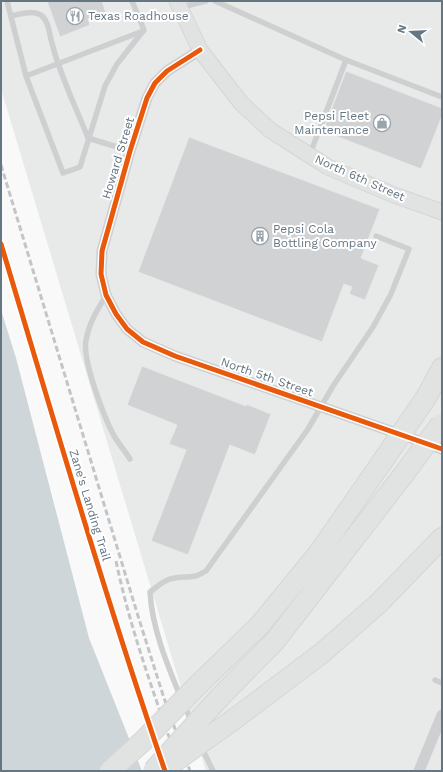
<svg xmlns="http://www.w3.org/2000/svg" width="443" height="772" viewBox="0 0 443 772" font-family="'Work Sans',sans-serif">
	<rect width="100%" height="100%" fill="#f9f9f9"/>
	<!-- built -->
	<path fill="#e8e9e9" d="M1,1h441v770h-236l-205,-682z"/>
	<!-- water -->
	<path fill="#ced6d9" d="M1,310l15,48 73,280 53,133h-141z"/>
	<!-- building -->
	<g fill="#d0d2d3" stroke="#e8e8e8">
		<path d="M47,1h55l4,12 -18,6 2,6 -30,12z"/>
		<path d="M346,71l96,37v8l-21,53 -98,-38z"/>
		<path d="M189,137l191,72 -19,49 18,7 -14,35 -16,-6 3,-7 -8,-3 -22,58 -184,-70z"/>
		<path d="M142,366l104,40v-2l25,10 -16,41 -25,-10 -42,110 -37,-14 35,-91 -17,-6 8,-19 -50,-20z"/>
	</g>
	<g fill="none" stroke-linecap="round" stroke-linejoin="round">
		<!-- secondary casing -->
		<g stroke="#d5d6d7" stroke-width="17">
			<path id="secondary" d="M177,1l23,49 41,53 29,27 58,37 66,28 48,17"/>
		</g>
		<!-- highway casing -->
		<g stroke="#d5d6d6" stroke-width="22">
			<g id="highway">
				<path d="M427,396l15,-28"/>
				<path d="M199,684l60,-58 59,-72 64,-92"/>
				<path d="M220,697l55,-56 129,-167"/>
				<path d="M233,720l89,-67 57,-50 63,-65"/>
			</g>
		</g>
		<!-- lane -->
		<g stroke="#cecfd0" stroke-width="5.5">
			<path d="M7,1l19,75 37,97 17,-6 25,-81 12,-22 27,-34 -12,-29"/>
			<path d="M215,1l131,59 96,37"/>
			<path d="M182,7l24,-6"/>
			<path d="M11,16c9,-2 21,-6 30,-1 8,6 8,19 11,28 8,33 24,64 36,95l42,13"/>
			<path d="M26,76l117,-45"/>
			<path d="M310,154l36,-94"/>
			<path d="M106,296c-9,14 -17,27 -20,44 -4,20 18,77 28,96 5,8 11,15 16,23"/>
			<path d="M435,680l7,3"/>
			<path d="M181,698c-14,-34 -29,-70 -31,-106 8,-6 15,-13 25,-14 15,-2 18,1 31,-7l102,-142 25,-43 40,-59 18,-33 18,-45 -33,-13"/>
			<path d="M184,705l8,18"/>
			<path d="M201,746l12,25"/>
		</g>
		<!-- street -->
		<g stroke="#cecfd0" stroke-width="11">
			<path d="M200,50l-33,21 -12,12 -8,15 -17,53 -28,100 -1,23 5,21 10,19 11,15 16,13 32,14 267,93"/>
			<path d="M419,771l23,-56"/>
		</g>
		<!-- secondary -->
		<use href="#secondary" stroke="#e1e2e2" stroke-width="15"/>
		<!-- highway -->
		<use href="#highway" stroke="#e1e2e2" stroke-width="20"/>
		<!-- rail -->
		<g stroke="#c3c5c6" stroke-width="3" stroke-dasharray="6 3" stroke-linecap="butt">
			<path d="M1,165l137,451 25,79 27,76"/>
			<path d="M116,561c15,72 41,141 65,210"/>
		</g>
		<!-- highway-bridge casing -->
		<g stroke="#d5d6d6" stroke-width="22" stroke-linecap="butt">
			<g id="highway-bridge">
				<path d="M382,462l45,-66"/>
				<path d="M404,474l37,-50"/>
				<path d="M167,767l66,-47"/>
				<path d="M110,771l32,-29 57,-58"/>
				<path d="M153,771l67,-74"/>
			</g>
		</g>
		<!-- highway-bridge -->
		<use href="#highway-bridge" stroke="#e1e2e2" stroke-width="20"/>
		<!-- cycleway casing -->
		<g stroke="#fff" stroke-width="8">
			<g id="cycleway">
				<path d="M200,50l-33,21 -12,12 -8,15 -17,53 -28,100 -1,23 5,21 10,19 11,15 16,13 32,14 267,93"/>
				<path d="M1,244c53,176 104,353 164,527"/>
			</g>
		</g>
		<!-- cycleway -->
		<use href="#cycleway" stroke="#e8590c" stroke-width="5"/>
	</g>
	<!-- icons -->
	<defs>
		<g id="restaurant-ring" transform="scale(0.9)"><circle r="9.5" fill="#fff" stroke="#99a4ac" stroke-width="1.5"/><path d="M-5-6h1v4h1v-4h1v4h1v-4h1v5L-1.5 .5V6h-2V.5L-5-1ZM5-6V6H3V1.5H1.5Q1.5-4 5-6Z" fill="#99a4ac"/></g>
		<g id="shop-ring" transform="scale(0.9)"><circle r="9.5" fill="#fff" stroke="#99a4ac" stroke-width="1.5"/><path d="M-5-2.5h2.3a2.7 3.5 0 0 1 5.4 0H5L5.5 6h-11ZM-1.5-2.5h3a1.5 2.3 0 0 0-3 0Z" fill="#99a4ac"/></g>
		<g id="building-ring" transform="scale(0.9)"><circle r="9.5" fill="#fff" stroke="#99a4ac" stroke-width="1.5"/><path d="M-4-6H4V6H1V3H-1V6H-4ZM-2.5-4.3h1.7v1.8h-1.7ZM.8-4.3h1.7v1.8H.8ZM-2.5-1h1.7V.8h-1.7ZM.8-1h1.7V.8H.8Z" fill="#99a4ac"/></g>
	</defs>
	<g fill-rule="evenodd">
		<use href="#restaurant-ring" x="75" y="16"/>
		<use href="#shop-ring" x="382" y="123"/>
		<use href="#building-ring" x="260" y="236"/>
	</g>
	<g text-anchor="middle" stroke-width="4" stroke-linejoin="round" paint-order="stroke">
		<!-- poi labels -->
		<g font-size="12" fill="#657683" stroke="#fff" text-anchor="start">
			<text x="88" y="20">Texas Roadhouse</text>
			<text x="369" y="120" text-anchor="end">Pepsi Fleet<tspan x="369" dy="14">Maintenance</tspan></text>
			<text x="273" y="233">Pepsi Cola<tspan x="273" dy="14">Bottling Company</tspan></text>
		</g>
		<!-- street labels -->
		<g font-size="12" fill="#657683" stroke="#fff">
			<text transform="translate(118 158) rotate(-73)" y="4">Howard Street</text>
			<text transform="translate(360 178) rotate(24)" y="4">North 6th Street</text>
			<text transform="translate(267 377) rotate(19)" y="4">North 5th Street</text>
			<text transform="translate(90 505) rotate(73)" y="4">Zane's Landing Trail</text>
		</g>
	</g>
	<!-- border -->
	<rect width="443" height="772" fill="none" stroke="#657683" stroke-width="4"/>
	<!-- north arrow -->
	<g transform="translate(411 32) rotate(288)" stroke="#ffffff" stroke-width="3" paint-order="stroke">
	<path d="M0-3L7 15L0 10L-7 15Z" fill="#657683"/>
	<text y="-6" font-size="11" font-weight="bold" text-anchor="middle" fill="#657683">N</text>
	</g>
</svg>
